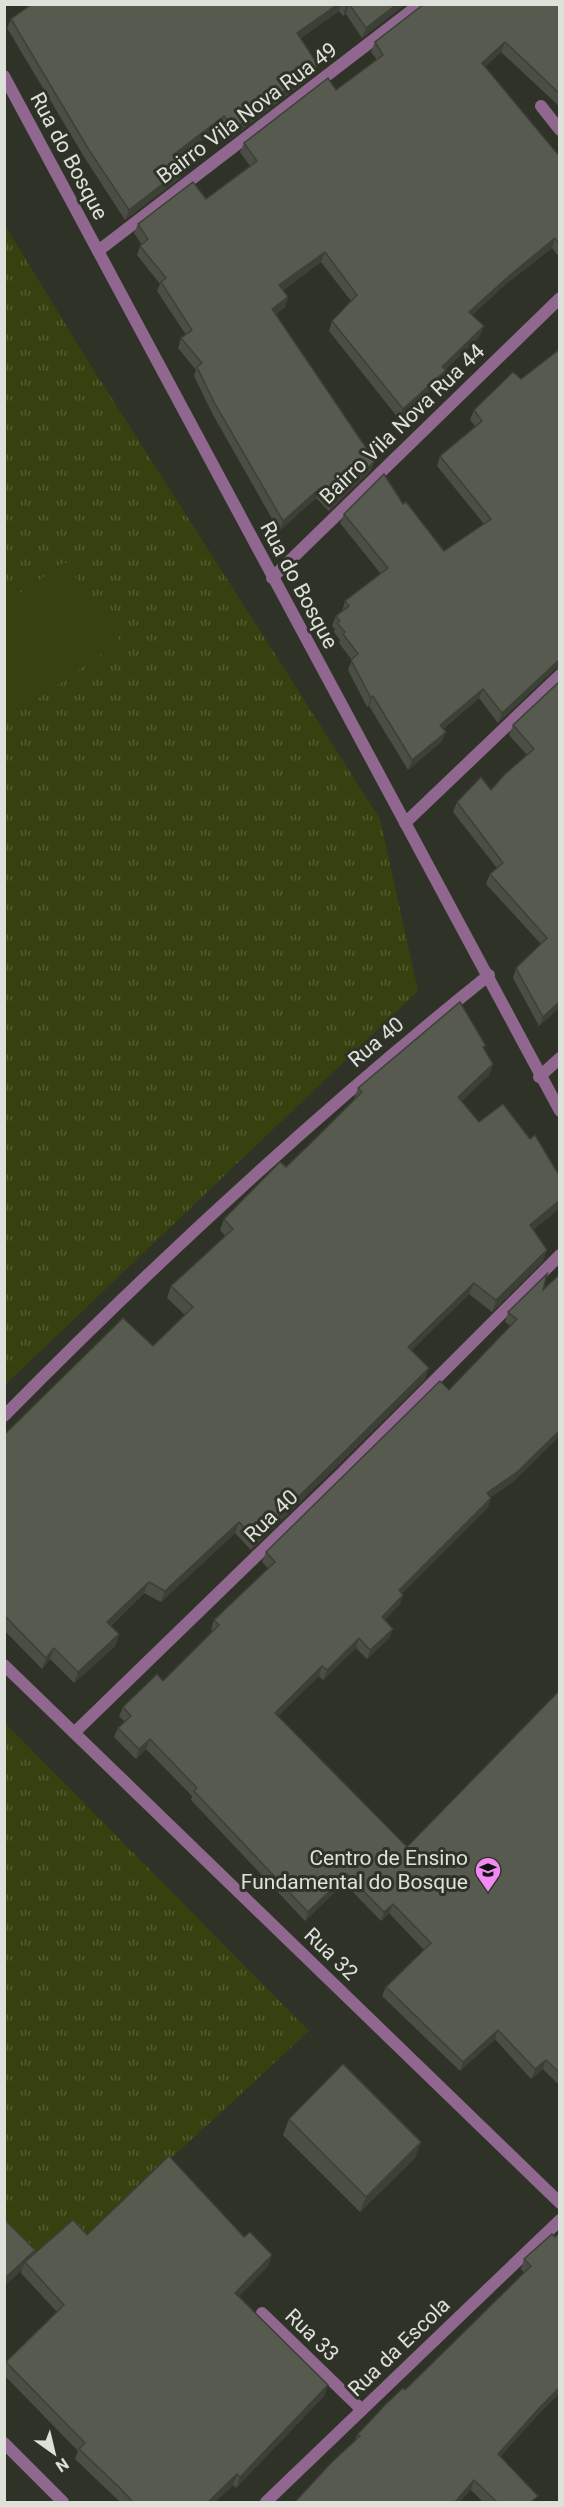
<svg xmlns="http://www.w3.org/2000/svg" width="564" height="2507" viewBox="0 0 564 2507" font-family="Roboto,sans-serif">
	<defs>
		<pattern id="park-tufts" width="24" height="20" patternUnits="userSpaceOnUse" patternTransform="scale(1.5)"><rect width="24" height="20" fill="#35420f"/><path d="M3 7l-1-3M5 7V3M7 7l1-3M15 17l-1-3M17 17v-4M19 17l1-3" fill="none" stroke="#525d31"/></pattern>
	</defs>
	<rect width="100%" height="100%" fill="#2f3227"/>
	<!-- park -->
	<g fill="url(#park-tufts)">
		<path d="M4,224l84,137 292,458 38,172 -413,394z"/>
		<path d="M4,1722l305,309 -272,251 -32,-34z"/>
	</g>
	<!-- garden -->
	<path fill="#35420f" d="M65,562l55,79 -115,81v-118z"/>
	<g fill="none" stroke-linecap="round" stroke-linejoin="round">
		<!-- street -->
		<g stroke="#8f678f" stroke-width="12">
			<path d="M4,76l556,1035"/>
			<path d="M541,106l19,24"/>
			<path d="M98,251l322,-247"/>
			<path d="M272,578l288,-280"/>
			<path d="M405,823l155,-148"/>
			<path d="M539,1077l21,-19"/>
			<path d="M4,1416c154,-156 314,-304 485,-441"/>
			<path d="M4,1665l556,538"/>
			<path d="M75,1732l265,-257 220,-220"/>
			<path d="M262,2313l99,96"/>
			<path d="M4,2443l59,59"/>
			<path d="M266,2502l294,-282"/>
		</g>
	</g>
	<!-- wall -->
	<g fill="#4b4e44">
		<path d="M32,4h374l-44,34 -16,-24 -3,2 -4,-5 -38,27 17,27 -3,9 -85,65 -9,-13 -45,33 7,9 -3,10 -55,42 -39,-60 -79,-132 4,-9z"/>
		<path d="M560,4v103l-59,-55 -16,14 75,91v101l-8,-10 -46,36 -34,31 8,21 -35,34 -3,10 -43,39 -70,-88 3,-10 19,-20 -30,-39 -38,28 5,7 -3,10 -9,7 95,156 -42,41 -13,-13 -37,33 -67,-118 -18,-37 2,-6 -18,-22 3,-10 5,-3 -29,-44 3,-7 -23,-29 3,-9 2,-1 -8,-12 4,-9 68,-25 44,-33 -10,-14 4,-9 92,-53 41,-30 -6,-8 4,-10z"/>
		<path d="M521,379l34,290 -57,54 -19,-25 -36,31 -1,12 -34,29 -39,-64 -2,1 -19,-37 4,-10 -13,-17 1,-3 -6,-8 1,-3 -3,-3 4,-10 6,-5 3,-10 36,-27 -41,-51 4,-9 59,-10 41,47 40,-27 -47,-58 3,-10 36,-29 -6,-7 4,-10z"/>
		<path d="M560,681v326l-21,19 -26,-48 3,-10 25,-24 -55,-60 4,-10 7,-6 -44,-56 4,-10 34,-12 36,-35 -18,-20 4,-10z"/>
		<path d="M485,1049l8,15 -4,11 -28,26 18,21 81,55v31l-27,22 14,20 -4,11 -51,51 -23,-18 -57,56 13,29 -91,90 -83,81 -16,-17 -74,69 -17,-9 -33,33 8,8 -4,12 -41,37 -24,-24 -8,10 -38,-39v-195l149,-89 32,-31 -18,-17 4,-12 54,-50 -5,-6 4,-11 62,-52 27,-26 41,-41v-1l4,-11z"/>
		<path d="M543,1290l-29,191 -23,16 -3,10 -86,86 -2,11 -15,16 8,9 -4,9 -22,21 -11,-11 -33,32 -4,-4 -41,40 129,131 153,-157v396l-17,-17 -12,10 -36,-40 -35,32 -78,-75 4,-9 38,-37 -35,-37 -8,8 -37,-38 -39,38 -114,-121 1,-4 -46,-47 -10,10 -22,-22 4,-9 7,-6 -6,-6 4,-9 40,-26 50,-49 -2,-3 3,-9 54,-52 -6,-6 4,-10 183,-162 62,-64 -6,-4 3,-10z"/>
		<path d="M289,2119l126,39 -55,54 -77,-77z"/>
		<path d="M4,2219l30,34 53,-18 157,2 28,18 -4,11 -29,30 89,89 -4,11 -88,92 -3,-3 -18,17h-95l-45,-43 3,-8 -74,-76v-8l2,-5 51,-50 -36,-39 1,-3 -18,16z"/>
		<path d="M552,2234l-16,183 -36,40 35,45h-52l-12,-12 -116,-50 2,-5 48,-45 119,-117 -3,-4 3,-10z"/>
	</g>
	<!-- shaded-wall -->
	<g fill="#3d4037">
		<path d="M338,4h3l-2,7 -45,32 3,-10z"/>
		<path d="M349,4l-3,10 -3,2 3,-10z"/>
		<path d="M397,4h9l-44,34 4,-10z"/>
		<path d="M505,42l-4,10 -22,21 3,-10z"/>
		<path d="M318,65l-3,9 -85,65 4,-10z"/>
		<path d="M224,116l-3,10 -52,38 4,-9z"/>
		<path d="M183,168l-3,10 -55,42 4,-10z"/>
		<path d="M555,238l-3,10 -46,36 -41,38 4,-10 41,-37z"/>
		<path d="M325,252l-4,10 -46,33 4,-10z"/>
		<path d="M288,297l-3,10 -16,12 3,-10z"/>
		<path d="M484,326l-4,10 -41,40 3,-9z"/>
		<path d="M446,370l-4,10 -43,39 4,-10z"/>
		<path d="M375,461l-4,9 -42,41 3,-9z"/>
		<path d="M320,488l-4,10 -37,33 4,-10z"/>
		<path d="M558,659h2v9l-5,1 -57,54 4,-10z"/>
		<path d="M483,689l-4,9 -43,36 4,-9z"/>
		<path d="M373,696l-4,10 -2,1 4,-9z"/>
		<path d="M446,732l-4,9 -34,29 4,-10z"/>
		<path d="M560,1001v6l-21,19 4,-9z"/>
		<path d="M493,1064l-4,11 -35,34 4,-12z"/>
		<path d="M560,1200v8l-34,28 4,-11z"/>
		<path d="M547,1250l-4,11 -51,51 4,-12z"/>
		<path d="M474,1283l-5,11 -65,64 4,-11z"/>
		<path d="M429,1368l-4,11 -91,90 -83,81 4,-11z"/>
		<path d="M560,1430v6l-46,45 -31,21 4,-9z"/>
		<path d="M491,1498l-3,9 -93,93 4,-10z"/>
		<path d="M239,1522l-4,11 -74,69 4,-11z"/>
		<path d="M149,1582l-5,11 -41,40 4,-11z"/>
		<path d="M403,1595l-3,9 -21,22 3,-9z"/>
		<path d="M393,1629l-4,9 -22,21 3,-9z"/>
		<path d="M119,1634l-4,12 -41,37 4,-11z"/>
		<path d="M359,1638l-3,10 -33,32 4,-10z"/>
		<path d="M54,1648l-4,11 -8,10 4,-11z"/>
		<path d="M322,1666l-3,10 -48,46 4,-9z"/>
		<path d="M150,1739l-4,10 -10,10 3,-10z"/>
		<path d="M347,1874l-3,9 -39,38 3,-9z"/>
		<path d="M393,1904l-4,9 -8,8 3,-9z"/>
		<path d="M498,2030l-3,9 -35,32 3,-9z"/>
		<path d="M546,2060l-3,9 -12,10 4,-10z"/>
		<path d="M421,2142l-6,16 -55,54 6,-15z"/>
		<path d="M35,2250l-3,11 -7,1 -3,8 -18,16v-7z"/>
		<path d="M272,2255l-4,11 -36,38 3,-11z"/>
		<path d="M328,2385l-4,11 -88,92 4,-11z"/>
		<path d="M560,2387v6l-24,24 -42,47 4,-10 42,-47z"/>
		<path d="M237,2474l-4,11 -18,17h-7z"/>
		<path d="M474,2480l-3,10 -11,12h-5z"/>
	</g>
	<!-- building -->
	<g fill="#575b4f" stroke="#3d4037" stroke-width="1.5">
		<path d="M32,4h306l-41,29 21,32 -84,64 -10,-13 -51,39 10,13 -54,42 -40,-60 -78,-131z"/>
		<path d="M349,4h48l-31,24z"/>
		<path d="M424,4h136v90l-55,-52 -23,21 78,94v88l-5,-7 -45,37 -41,37 15,14 -42,41 4,3 -43,39 -71,-88 25,-26 -32,-43 -46,33 9,12 -16,12 103,152 -43,41 -12,-14 -37,33 -68,-117 -18,-37 5,-4 -21,-25 11,-8 -31,-48 5,-4 -26,-32 8,-7 -10,-15 55,-42 13,17 51,-38 -13,-18 84,-65 8,12 47,-35 -8,-13z"/>
		<path d="M560,349v310l-58,54 -19,-24 -43,36 6,7 -34,28 -39,-64 -2,2 -20,-38 7,-6 -15,-20 2,-2 -8,-9 3,-2 -4,-5 13,-10 -4,-5 43,-33 -44,-54 40,-40 19,30 3,-2 38,49 47,-32 -51,-63 42,-35 -8,-11 39,-38 8,7z"/>
		<path d="M560,681v320l-17,16 -27,-49 31,-30 -57,-64 13,-11 -46,-61 24,-25 10,13 14,-16 29,-25 -21,-24z"/>
		<path d="M460,1002l26,44 -3,1 10,17 -35,33 21,25 24,-18 27,35 5,-4 25,42v23l-30,25 17,25 -51,50 -22,-17 -66,64 21,21 -91,90 -83,81 -16,-17 -74,69 -16,-9 -42,40 12,12 -41,38 -24,-24 -8,10 -42,-43v-180l119,-117 30,28 40,-39 -22,-21 62,-57 -9,-10 56,-57 6,5 27,-26 49,-49 -4,-4z"/>
		<path d="M547,1274l-4,16 17,-16v156l-43,42 -30,21 4,5 -92,92 4,5 -21,22 11,12 -23,21 -11,-12 -32,32 -5,-4 -47,47 132,134 153,-157v383l-14,-13 -11,9 -37,-39 -35,32 -77,-75 45,-44 -38,-39 -9,8 -37,-38 -39,38 -114,-121 3,-3 -47,-49 -11,10 -21,-21 13,-12 -8,-9 34,-33 6,7 56,-56 -5,-5 61,-58 -9,-10 174,-171 9,9 68,-71 -9,-7z"/>
		<path d="M343,2064l78,78 -55,55 -77,-78z"/>
		<path d="M169,2156l75,81 6,-5 22,23 -37,38 93,92 -88,92 -3,-3 -29,28h-75l-14,-15 -40,-38 6,-6 -79,-81 58,-57 -39,-43 48,-42 14,15z"/>
		<path d="M4,2219l31,31 -31,29z"/>
		<path d="M560,2233v154l-20,20 -42,47 40,42 -7,6h-34l-23,-22 -19,22h-160l37,-40 28,-26 -3,-1 29,-31 17,-16 2,2 126,-124 -7,-7 28,-25 3,3z"/>
	</g>
	<!-- icons -->
	<defs>
		<g id="school-pin" transform="scale(1.35)"><path d="M0 17L-7.5 6A9.5 9.5 0 1 1 7.5 6Z" fill="#f28af3" stroke="#2f3227"/><path d="M0-5L7-2L0 1L-7-2ZM-4 1L0 2.5L4 1V4Q0 6-4 4Z" fill="#111"/></g>
	</defs>
	<g fill-rule="evenodd">
		<use href="#school-pin" x="488" y="1870"/>
	</g>
	<g text-anchor="middle" stroke-width="6" stroke-linejoin="round" paint-order="stroke">
		<!-- street labels -->
		<g font-size="21" fill="#dee1da" stroke="#2f3227">
			<text transform="translate(247 113) rotate(-37)" y="7">Bairro Vila Nova Rua 49</text>
			<text transform="translate(69 156) rotate(62)" y="7">Rua do Bosque</text>
			<text transform="translate(402 424) rotate(-44)" y="7">Bairro Vila Nova Rua 44</text>
			<text transform="translate(299 585) rotate(62)" y="7">Rua do Bosque</text>
			<text transform="translate(376 1042) rotate(-40)" y="7">Rua 40</text>
			<text transform="translate(271 1516) rotate(-44)" y="7">Rua 40</text>
			<text transform="translate(331 1954) rotate(44)" y="7">Rua 32</text>
			<text transform="translate(312 2335) rotate(44)" y="7">Rua 33</text>
			<text transform="translate(399 2347) rotate(-44)" y="7">Rua da Escola</text>
		</g>
		<!-- poi labels -->
		<g font-size="21" fill="#dee1da" stroke="#2f3227" text-anchor="end">
			<text x="468" y="1865">Centro de Ensino<tspan x="468" dy="24">Fundamental do Bosque</tspan></text>
		</g>
	</g>
	<!-- border -->
	<rect width="564" height="2507" fill="none" stroke="#dee1da" stroke-width="12"/>
	<!-- north arrow -->
	<g transform="translate(54 2453) rotate(146)" stroke="#2f3227" stroke-width="4.5" paint-order="stroke">
	<path d="M0-4.5L10 22L0 15L-10 22Z" fill="#dee1da"/>
	<text y="-9" font-size="16" font-weight="bold" text-anchor="middle" fill="#dee1da">N</text>
	</g>
</svg>
